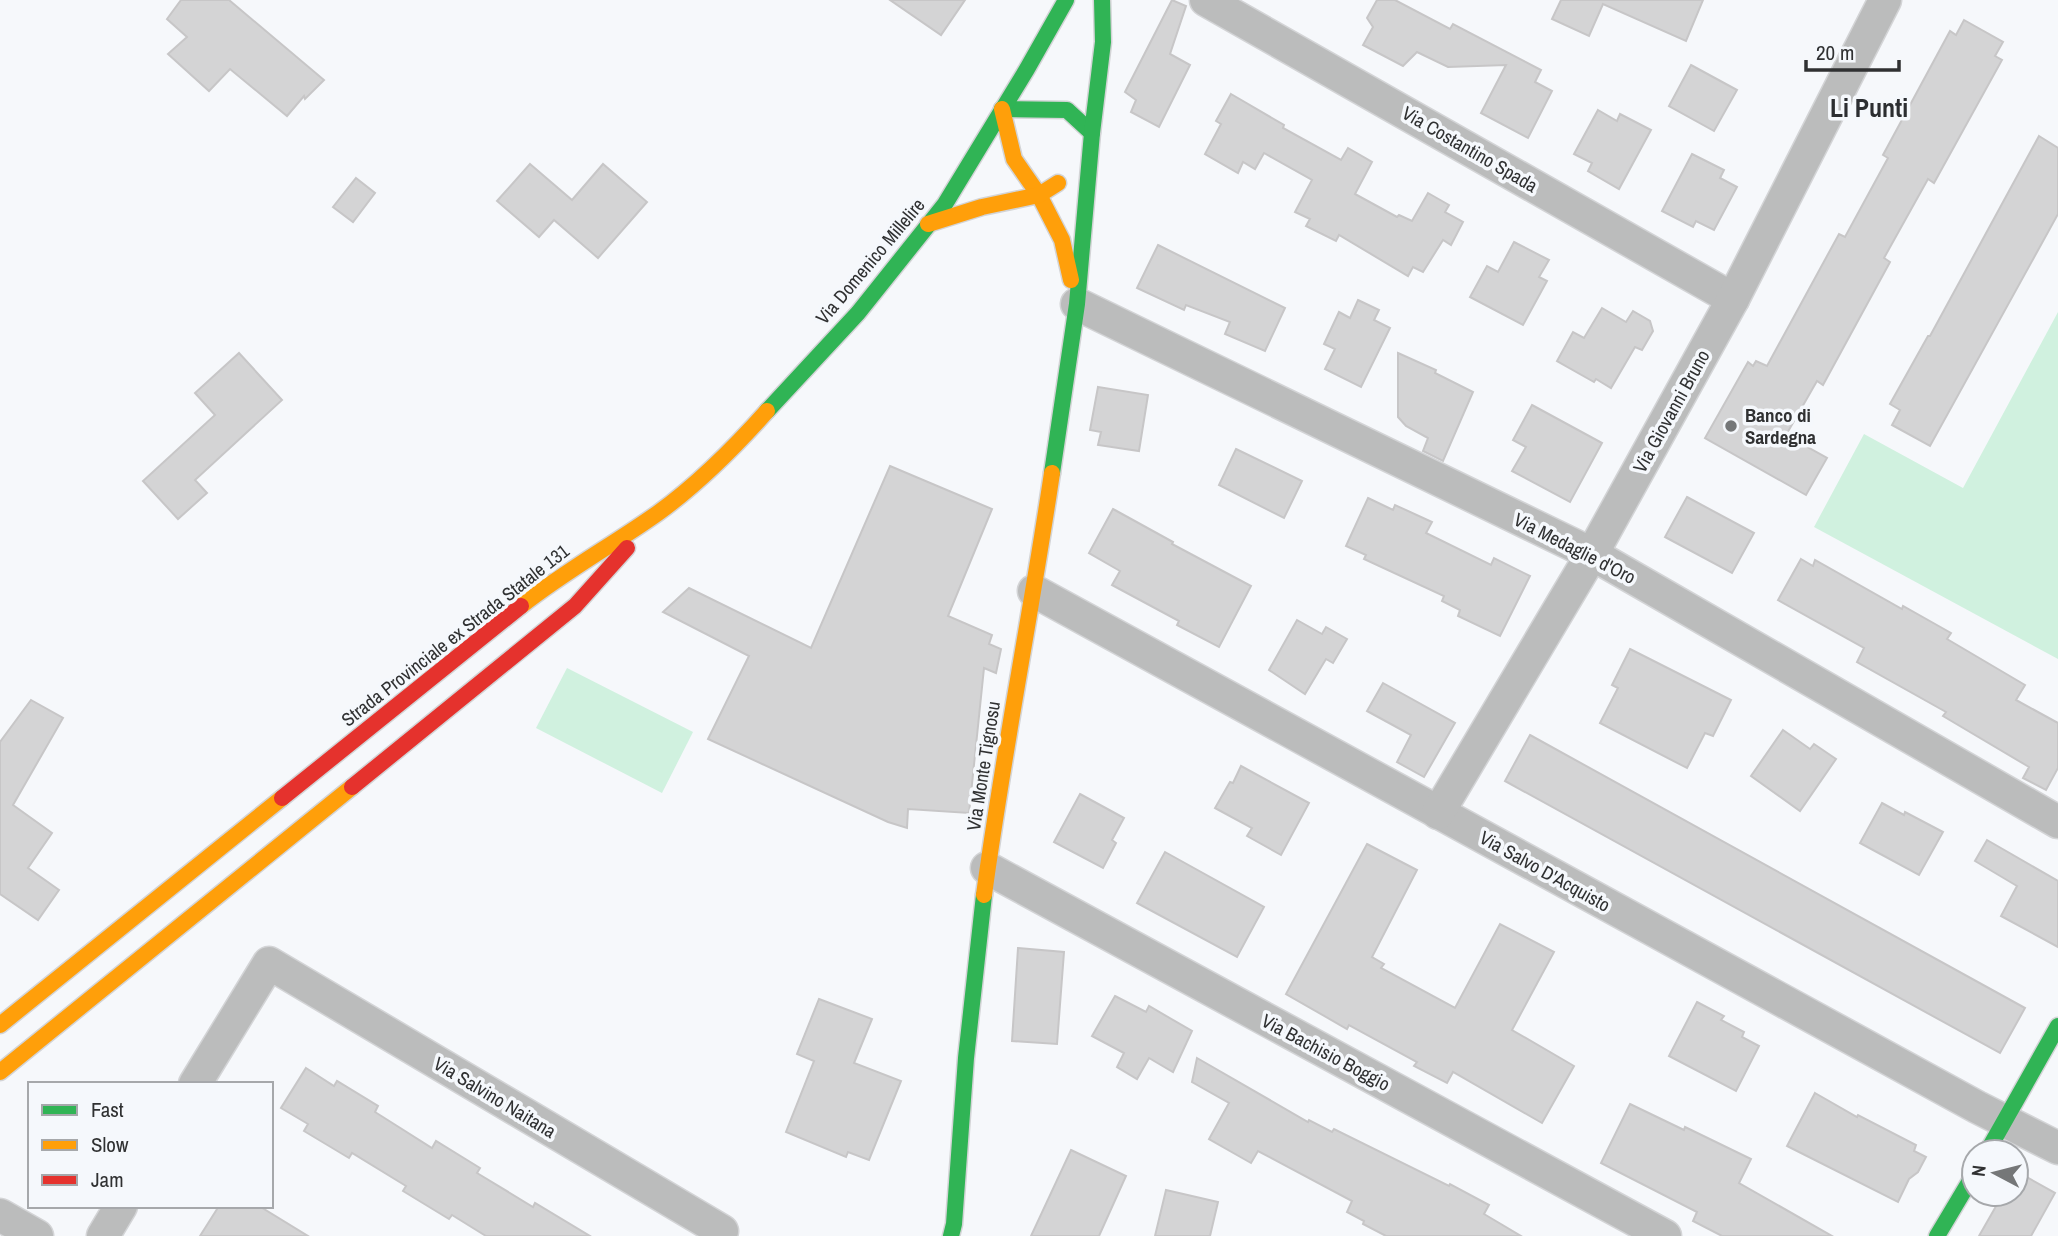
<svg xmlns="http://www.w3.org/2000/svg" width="2058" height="1236" viewBox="0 0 2058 1236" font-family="'Archivo Narrow',sans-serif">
	<rect width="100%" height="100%" fill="#f6f8fb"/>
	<!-- green -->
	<g fill="#d0f1df">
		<path d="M2058,312v347l-244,-132 50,-93 99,54z"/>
		<path d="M567,668l126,64 -31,61 -126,-65z"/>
	</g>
	<!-- building -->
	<g fill="#d4d4d5" stroke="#c7c6c7" stroke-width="2">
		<path d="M181,0h48l95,80 -19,19 -1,-3 -17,20 -57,-47 -21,22 -41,-37 19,-17 -20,-18z"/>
		<path d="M890,0h75l-24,35z"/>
		<path d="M1172,0l14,6 -16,48 20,11 -31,62 -28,-15 5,-12 -11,-8z"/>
		<path d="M1377,0h18l55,29 3,-5 88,46 -6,12 17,9 -24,47 -47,-25 25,-48 -58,2 -31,-15 -14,14 -40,-21 10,-18 -6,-9z"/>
		<path d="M1561,0h142l-17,41 -83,-37 -14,32 -37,-17z"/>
		<path d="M1964,20l39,22 -8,14 7,4 -68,123 -6,-4 -44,79 6,4 -67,123 -6,-4 -31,54 41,23 -21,37 -101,-57 43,-76 5,4 3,-5 11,5 72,-132 6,3 43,-79 -5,-3 67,-124 6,4z"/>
		<path d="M1691,65l46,25 -23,41 -45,-25z"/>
		<path d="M1231,94l53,31 -1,3 58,32 7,-12 24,14 -17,32 42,23 2,-2 13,6 16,-28 21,12 -4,7 18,10 -12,23 -8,-5 -20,32 -10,-5 -5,9 -69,-41 -3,6 -30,-15 4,-7 -15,-7 17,-32 -48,-27 -9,16 -12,-7 -5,11 -33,-19 16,-30 -5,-3z"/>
		<path d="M1598,110l19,11 3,-7 31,16 -32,59 -31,-18 4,-8 -18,-9z"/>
		<path d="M2039,136l19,12v66l-128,232 -38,-21 8,-15 -10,-6 38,-68h2z"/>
		<path d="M1692,154l32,16 -4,8 17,9 -23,43 -18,-9 -3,6 -31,-16z"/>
		<path d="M530,164l42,36 31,-36 44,38 -49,56 -44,-38 -15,17 -42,-36z"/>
		<path d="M356,178l19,15 -22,29 -20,-15z"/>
		<path d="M1514,242l35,18 -10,17 8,4 -24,44 -53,-28 17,-31 11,6z"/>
		<path d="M1158,245l127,63 -20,43 -40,-17 5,-12 -44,-17 -2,5 -47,-22z"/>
		<path d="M1358,300l21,10 -5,10 16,8 -29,59 -36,-18 10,-20 -11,-5 15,-32 11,6z"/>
		<path d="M1602,308l24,14 7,-11 17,10 3,10 -11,19 -7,-3 -24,41 -15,-9 -2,3 -37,-21 16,-29 11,6z"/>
		<path d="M239,353l43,47 -87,80 12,13 -29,26 -35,-38 72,-66 -20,-22z"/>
		<path d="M1398,353l38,17 -1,3 38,19 -30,69 -20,-10 5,-13 -22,-12 -8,-9z"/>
		<path d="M1098,387l50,8 -9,56 -41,-6 3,-13 -11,-2z"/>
		<path d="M1532,405l70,38 -32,59 -58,-31 14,-24 -13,-7z"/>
		<path d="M1236,449l66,32 -18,37 -65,-33z"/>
		<path d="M890,466l102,43 -44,107 44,19 -3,9 12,5 -5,24 -12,-5 -15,145 -61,-4 -1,19 -19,-6 -180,-83 41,-83 -86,-44 26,-24 122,60z"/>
		<path d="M1687,497l67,36 -22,40 -67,-36z"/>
		<path d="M1368,498l25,12 2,-5 37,17 -6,11 65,32 3,-7 36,18 -30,60 -42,-20 2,-6 -18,-9 2,-5 -80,-37 2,-4 -20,-9z"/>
		<path d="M1113,509l60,33 -1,2 79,42 -32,61 -42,-22 2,-4 -67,-36 8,-14 -31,-18z"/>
		<path d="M1801,559l12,7 2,-6 87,49 1,-3 48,27 -4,6 78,46 -9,15 42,23v45l-12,22 -23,-12 6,-11 -86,-51 3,-4 -89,-50 7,-14 -86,-48z"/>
		<path d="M1297,620l25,14 4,-7 21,12 -14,24 -7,-4 -21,35 -36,-24z"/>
		<path d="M1630,649l101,51 -18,36 -8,-3 -18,35 -87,-45 18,-35 -6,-3z"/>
		<path d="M1383,683l72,40 -31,54 -27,-15 14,-27 -44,-24z"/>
		<path d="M31,700l32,18 -50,87 39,28 -24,35 31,22 -21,30 -38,-26v-152z"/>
		<path d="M1783,730l27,19 4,-5 22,15 -36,52 -49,-35z"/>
		<path d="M1530,735l495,273 -25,45 -495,-272z"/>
		<path d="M1241,766l68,37 -28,52 -34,-19 5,-8 -37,-20 15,-26 3,1z"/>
		<path d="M1080,794l44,24 -12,22 4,3 -13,25 -49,-26z"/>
		<path d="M1882,803l22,12 1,-3 38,20 -24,43 -59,-32z"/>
		<path d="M1987,840l71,41v66l-57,-31 16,-30 -42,-25z"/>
		<path d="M1367,844l50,26 -45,87 12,7 -3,4 74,40 45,-84 54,28 -42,78 62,36 -32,57 -89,-51 -6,11 -33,-17 3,-4 -68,-37 -2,4 -61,-35z"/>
		<path d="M1165,852l99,55 -27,50 -100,-54z"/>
		<path d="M1018,948l46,4 -7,92 -45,-3z"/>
		<path d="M1115,996l31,16 3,-6 43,25 -19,41 -24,-14 -12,21 -20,-12 7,-14 -32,-17z"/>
		<path d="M819,999l53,20 -18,44 47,18 -32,79 -21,-8 -2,5 -60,-25 28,-71 -17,-7z"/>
		<path d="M1697,1002l27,14 -3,4 23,12 -2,5 17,9 -23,45 -67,-35z"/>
		<path d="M1197,1058l111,64 1,-2 23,12 2,-3 115,57 1,-2 39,21 -5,9 37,22h-135l-23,-12 1,-3 -17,-9 5,-11 -94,-50 -7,12 -42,-24 20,-36 -37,-21z"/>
		<path d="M306,1068l28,18 3,-5 41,25 -3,6 57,36 4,-7 44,27 -3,5 56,34 2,-4 55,33h-104l-34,-21 -3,4 -46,-28 3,-5 -54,-33 -3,5 -45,-27 4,-7 -27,-16z"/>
		<path d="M1815,1093l42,24 1,-2 58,30 -2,6 12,6 -8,15 -9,7 -11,23 -111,-56z"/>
		<path d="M1630,1104l54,26 1,-3 66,32 -12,24 93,53h-110l-29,-15 4,-9 -96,-49z"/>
		<path d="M1071,1150l55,26 -27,60h-68z"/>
		<path d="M2016,1171l39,22 -24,43h-52l24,-42h13z"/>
		<path d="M1166,1190l52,12 -8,34h-55z"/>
		<path d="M219,1206h40l49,30h-108z"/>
	</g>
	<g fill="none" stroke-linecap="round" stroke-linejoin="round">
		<!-- street casing -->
		<g stroke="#d3d4d6" stroke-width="35">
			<g id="street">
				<path d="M1206,0l527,299"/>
				<path d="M1077,304l515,250 466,268"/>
				<path d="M1034,591l943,516 81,41"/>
				<path d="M1438,813l154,-259 141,-255 152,-299"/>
				<path d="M987,868l678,368"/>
				<path d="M195,1084l74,-121 453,268 -3,5"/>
				<path d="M0,1215l37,21"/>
				<path d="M103,1236l18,-30"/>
			</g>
		</g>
		<!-- fast casing -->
		<g stroke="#d3d4d6" stroke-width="19">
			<g id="fast">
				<path d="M1002,109l65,1 25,23"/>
				<path d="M767,411l91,-98 87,-109 82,-135 39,-69"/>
				<path d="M1052,473l25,-169 15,-171 11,-91 -1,-42"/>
				<path d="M1987,1152l71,-126"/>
				<path d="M951,1236l3,-12 12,-166 18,-163"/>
				<path d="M1937,1236l37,-62"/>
			</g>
		</g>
		<!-- slow casing -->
		<g stroke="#d3d4d6" stroke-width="19">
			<g id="slow">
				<path d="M1002,109l12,50 25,36 23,45 9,40"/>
				<path d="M928,224l54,-17 57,-12 19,-12"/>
				<path d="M521,606c44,-35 92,-61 137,-93 40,-29 76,-65 109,-102"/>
				<path d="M984,895c19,-141 47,-281 68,-422"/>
				<path d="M0,1025l282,-227"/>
				<path d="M0,1072l352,-285"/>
			</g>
		</g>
		<!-- jam casing -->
		<g stroke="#d3d4d6" stroke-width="19">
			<g id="jam">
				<path d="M352,787l223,-181 52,-58"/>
				<path d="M282,798l239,-192"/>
			</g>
		</g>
		<!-- street -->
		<use href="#street" stroke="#bbbcbc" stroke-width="32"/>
		<!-- fast -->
		<use href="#fast" stroke="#30b455" stroke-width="16"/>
		<!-- slow -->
		<use href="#slow" stroke="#ff9f0a" stroke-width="16"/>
		<!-- jam -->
		<use href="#jam" stroke="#e5322d" stroke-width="16"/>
	</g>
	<!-- markers -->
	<circle fill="#757778" stroke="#f5f8fc" stroke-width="2.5" cx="1731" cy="426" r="7"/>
	<g text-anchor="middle" stroke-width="7" stroke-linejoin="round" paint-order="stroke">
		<!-- street labels -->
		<g font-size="19" fill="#303132" stroke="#f5f8fc">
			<text transform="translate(1470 149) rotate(30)" y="7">Via Costantino Spada</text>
			<text transform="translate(870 261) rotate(-50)" y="7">Via Domenico Millelire</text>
			<text transform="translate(1671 411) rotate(-61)" y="7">Via Giovanni Bruno</text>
			<text transform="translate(1575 548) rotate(27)" y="7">Via Medaglie d'Oro</text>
			<text transform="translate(455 635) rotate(-38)" y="7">Strada Provinciale ex Strada Statale 131</text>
			<text transform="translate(983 766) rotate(-81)" y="7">Via Monte Tignosu</text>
			<text transform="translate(1545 871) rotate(29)" y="7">Via Salvo D'Acquisto</text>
			<text transform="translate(1326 1052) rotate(28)" y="7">Via Bachisio Boggio</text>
			<text transform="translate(495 1097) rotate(31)" y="7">Via Salvino Naitana</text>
		</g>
		<!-- poi labels -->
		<g font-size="19" font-weight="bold" fill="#303132" stroke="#f5f8fc" text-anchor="start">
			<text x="1745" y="422">Banco di<tspan x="1745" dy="22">Sardegna</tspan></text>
		</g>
		<!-- district labels -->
		<g font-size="26" font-weight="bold" fill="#2c2e31" stroke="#f5f8fc">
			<text x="1869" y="117">Li Punti</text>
		</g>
	</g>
	<!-- legend -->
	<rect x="28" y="1082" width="245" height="126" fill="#f5f8fc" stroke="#a6a8ab" stroke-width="2"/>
	<rect x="42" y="1105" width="35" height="10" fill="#30b455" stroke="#a6a8ab" stroke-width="2"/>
	<text x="91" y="1117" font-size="21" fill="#303132">Fast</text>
	<rect x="42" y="1140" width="35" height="10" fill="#ff9f0a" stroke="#a6a8ab" stroke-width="2"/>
	<text x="91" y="1152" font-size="21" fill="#303132">Slow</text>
	<rect x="42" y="1175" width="35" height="10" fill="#e5322d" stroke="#a6a8ab" stroke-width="2"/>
	<text x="91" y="1187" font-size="21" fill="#303132">Jam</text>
	<!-- north arrow -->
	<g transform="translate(1995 1173) rotate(277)"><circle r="33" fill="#f5f8fc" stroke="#a6a8ab" stroke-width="2"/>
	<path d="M0-5L12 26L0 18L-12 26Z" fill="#757778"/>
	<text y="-10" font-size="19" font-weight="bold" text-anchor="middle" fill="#303132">N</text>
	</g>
	<!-- scale -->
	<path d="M1806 60v10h93v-10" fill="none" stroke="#303132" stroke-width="3.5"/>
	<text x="1816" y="60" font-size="21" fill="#303132" stroke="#f5f8fc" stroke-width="5" paint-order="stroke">20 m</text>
</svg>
